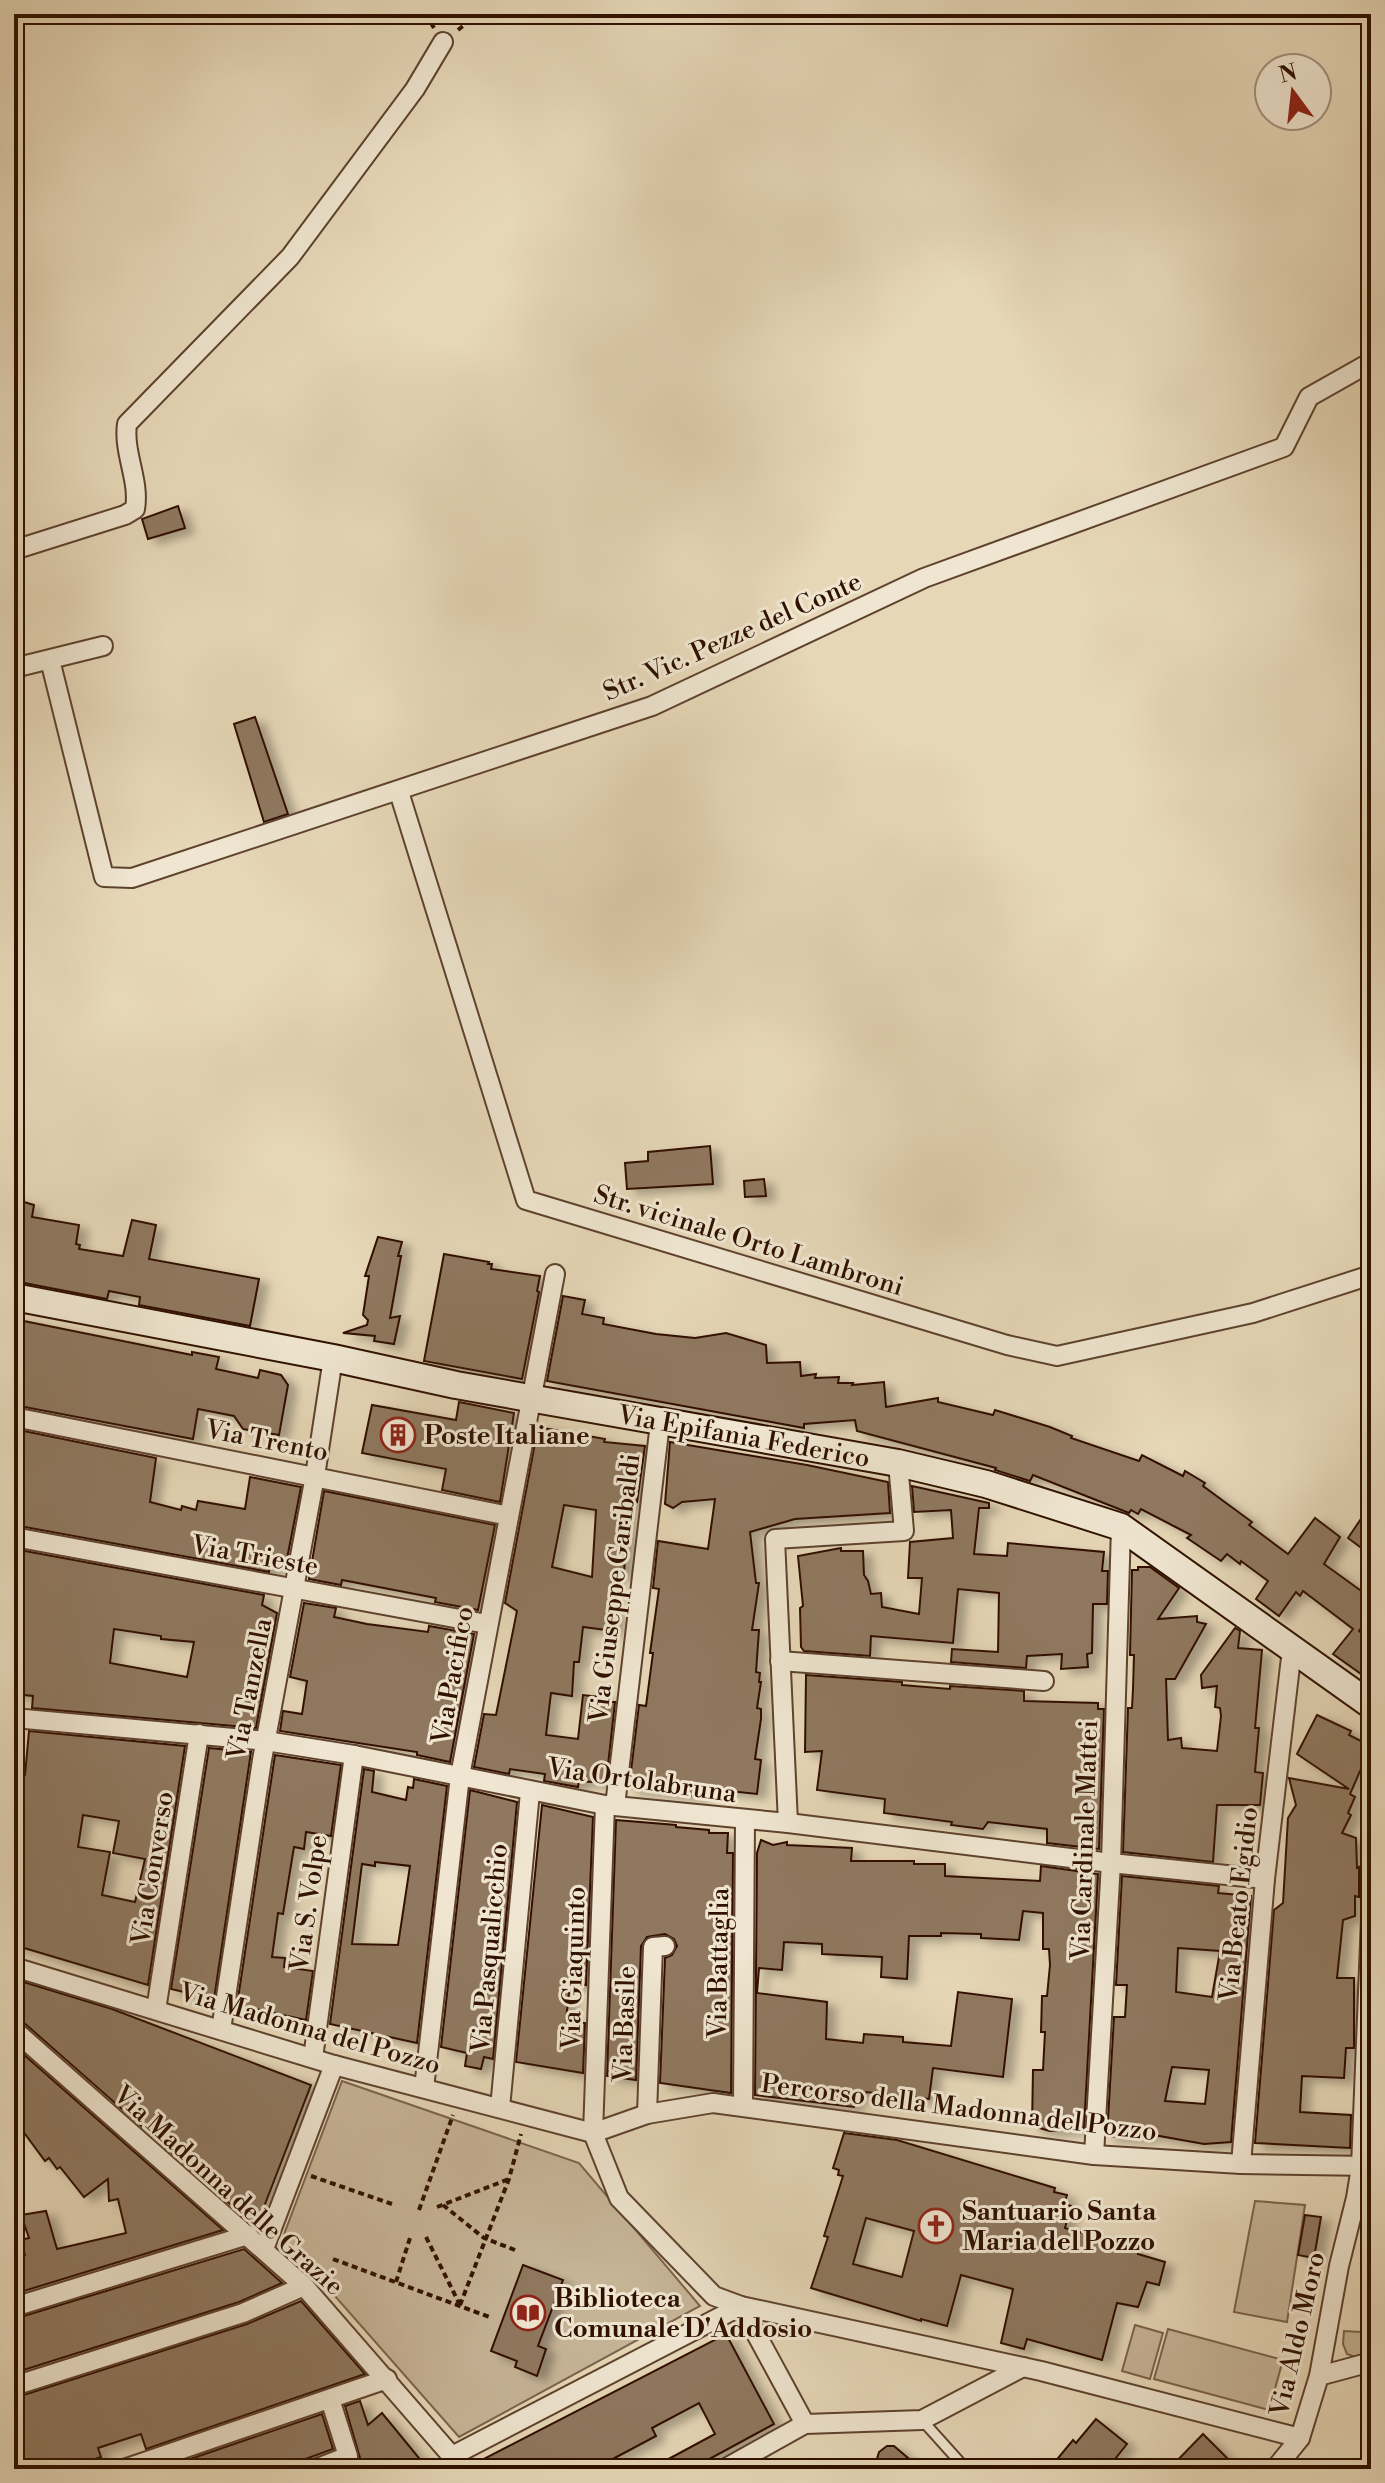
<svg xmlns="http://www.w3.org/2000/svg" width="1385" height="2483" viewBox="0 0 1385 2483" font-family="'Libre Bodoni',serif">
	<defs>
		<filter id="shadow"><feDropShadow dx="9" dy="5" stdDeviation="4" flood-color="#0004"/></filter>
	</defs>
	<rect width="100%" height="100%" fill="#e6d7b7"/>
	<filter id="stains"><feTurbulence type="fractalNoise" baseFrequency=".0025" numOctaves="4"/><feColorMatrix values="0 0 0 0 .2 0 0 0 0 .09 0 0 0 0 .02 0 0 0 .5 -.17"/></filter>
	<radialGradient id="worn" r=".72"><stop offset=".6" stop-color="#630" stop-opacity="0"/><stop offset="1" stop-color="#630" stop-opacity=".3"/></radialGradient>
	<!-- green -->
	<g fill="#c7b598" stroke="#7c634c" stroke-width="2">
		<path d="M342,2081l237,82 121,143 -241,131 -176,-200z"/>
		<path d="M1255,2201l50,4 -18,117 -53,-10z"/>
		<path d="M1371,2270v83l-16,4 -8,-3 -4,-10 1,-13 17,1z"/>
		<path d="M1135,2325l28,8 -13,46 -28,-8z"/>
		<path d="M1168,2329l115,31 -14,50 -115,-31z"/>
	</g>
	<!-- building -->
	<g fill="#8f785f" stroke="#301100" stroke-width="2" fill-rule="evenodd" filter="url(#shadow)">
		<path d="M178,506l7,22 -37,11 -6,-20z"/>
		<path d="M255,717l33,97 -24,8 -30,-98z"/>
		<path d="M710,1146l3,38 -86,5 -2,-26 23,-2v-9z"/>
		<path d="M764,1179l2,17 -21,1 -1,-16z"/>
		<path d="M14,1199l20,6 -2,12 47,8 -3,19 4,1 -1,4 44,7 9,-36 24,5 -7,34 110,20 -9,47 -111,-21 1,-8 -31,-6 -2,8 -93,-18z"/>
		<path d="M378,1237l24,5 -4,14h3l-11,62 10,-2 -6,28 -20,-3 1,-5 -32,-3 24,-8 1,-5 -5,-5 6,-39h-4z"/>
		<path d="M444,1254l45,8 -1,2h4l-1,5 49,7 -3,15 2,1 -17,87 -98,-18z"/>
		<path d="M563,1296l22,4 -3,14 22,4 -1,6 53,10 39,4 31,-5 40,12 1,18 33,-1 1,14 15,-2 -1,4 24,-1 -1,6h15l-1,2 32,-3 2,25 52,-9v4l55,13 2,-5 55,17 22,9 -1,2 68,23 3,-6 41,21 2,-5 20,12 -2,3 49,36 -3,3 39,29 27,-36 25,19 -16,27 47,34v16l-12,17 12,9v41l-38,-27 20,-25 -50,-38 -3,5 -4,-4 -17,24 -23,-17 12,-18 -27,-20 -1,3 -13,-10 -6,7 -34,-23 4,-3 -50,-26 -3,5 -7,-4 -2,3 -96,-38 -3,6 -35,-11 1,-2 -139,-37 -2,-11 -51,4v4l-257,-47z"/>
		<path d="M14,1319l178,36v-3l27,5 -3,12 42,9 2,-8 21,5 7,10 -9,50 -36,-6 -9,-13 -36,-7 -5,30 -179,-34z"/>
		<path d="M459,1402l55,11 -14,89 -58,-12 4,-21 -84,-16 10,-48 84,15z"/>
		<path d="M538,1427l67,12 -1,3 41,4 -8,56 -9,-2 -4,74h-11l-5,36 8,1 -3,20 -30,-4 -4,35h-5l-2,34 -21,-3 -5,42 32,4 5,-44 28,3 -1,4h5l-9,81 -27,-2 -1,6 -34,-6 1,-7 -35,-5 -1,5 -35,-7 10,-53 12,1 21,-104 -12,-8zM564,1505l32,5 -4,67 -40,-10z"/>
		<path d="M14,1429l142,29 -6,44 31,8 1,-4 14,4 2,-9 47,8 5,-32 51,10 -16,82 -15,-3 -1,6 -255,-47z"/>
		<path d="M670,1442l137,23 81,17 2,31 -95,6 -45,13 6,51h3l-7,47h7l-3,42 4,1 -1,9h2l-4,26 4,1v10l-6,40 6,1 -4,34 -55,-6 -1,9 -72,-9 10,-83 7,1 7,-53h-3l9,-64 -6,-1 5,-47 50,8 7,-50 -33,3 -9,6 -8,-4z"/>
		<path d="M912,1486l77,17v5h-10l-5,46 33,2 1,-13 96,9 -2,19h6l-1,33h-14l-1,49 -5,1 1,13 -27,2 1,-15 -35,2 -1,12 -75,-6 1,-13 46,3 1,-59 -41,-4 -5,54 -82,-7 -1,20 -66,-5 -3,-4 -1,-39 3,-2 -5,-50 43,-8v3h22l1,24 4,6 3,13 10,-1 1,14 37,7 3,-36h-14l2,-36 43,-4 -2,-28 -37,2z"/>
		<path d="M324,1491l171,34 -17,85 -43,-8 1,-4 -94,-18 -1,5 -32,-6z"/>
		<path d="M1371,1504v51l-23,-17z"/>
		<path d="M14,1549l250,46 -2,10 15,8 -21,115 -224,-20 1,-12 -19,-2zM114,1629l47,7v3l33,3 -7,35 -77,-14z"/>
		<path d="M1138,1567h12l29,21 -21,31 39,-3v6l9,2 -31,55h-9l2,61 13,-2 1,10 35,3 4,-35 -1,-8 -5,-1 2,-21 -15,2 -1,-13 34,-47 5,3 -2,17 24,2 -7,78h4l-4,44 8,1 -3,32h-43l-4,57 -90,-10 5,-144h4l1,-19 1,-34h-4l2,-85h6z"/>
		<path d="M304,1603l32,5 -2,9 33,7 61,8 1,-6 45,8 -24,128 -33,-7v-3l-137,-21 3,-20 19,3 5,-33 -17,-4z"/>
		<path d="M806,1675l96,7v3l48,4v-3l74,5v10l74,2v6h6l-5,140 -52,-6v-14l-59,-7 -5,7 -32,-4 1,-3 -68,-9 1,-14 -68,-9 5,-39 -17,1z"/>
		<path d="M1317,1715l34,16 -2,4 22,11 -21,48 5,3 -7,16 3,2 -9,18 14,5 1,30 2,-1v30l-4,-1v20l-12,4 -6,58h17v70h-8l-2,30 -42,-2 -2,36 51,3 -1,33 -95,-5 19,-233 9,-7 5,-85 8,-13 -7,-27 60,11 -52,-35z"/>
		<path d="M29,1731l156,15 -37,239 -134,-40v-171l11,1zM83,1815l36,6 -6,32 32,6 -10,43 -33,-7 8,-43 -32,-5z"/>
		<path d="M209,1748l42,4 -37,247 -43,-10z"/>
		<path d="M275,1755l66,10 -10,71 -25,-4 -2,17 -10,-2 -11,67 -5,-1 -6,44 13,1 -1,9 29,4 -7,49 -69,-15z"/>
		<path d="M364,1769l10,2 -2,21 34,8 2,-13 5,1 1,-9 33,7 -30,257 -87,-19zM375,1862l35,4 -12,79 -46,-1 10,-80 13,2z"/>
		<path d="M470,1790l47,12 -24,257 -9,-2 -3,12 -16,-3 2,-13 -26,-6z"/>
		<path d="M542,1805l51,12 -7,168 -16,-2 -4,37 19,3 -2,50 -67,-11z"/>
		<path d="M616,1820l60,5v2l33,3v3h19l-1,20h6l-2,240 -71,-10 5,-125 7,-3 5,-9 -3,-7 -9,-5 -18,3 -6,9 -5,134 -29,-4z"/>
		<path d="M761,1840l12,5 14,-3v3l65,3 -1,13h63v3h31v12l95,5 1,-15 57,8 -14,254 -34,3 -18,-5 1,-56h10l2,-38h-4l1,-36h5l3,-31 -1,-16h-6v-36l-20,-2 -4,29 -38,-2v-4l-40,-1v3h-32l-2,43 -26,-2 1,-20 -60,-3v-10l-38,-2 -2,28 -23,-2 -2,25 70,9 -1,37 37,4 1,-9 39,3v5l48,4 7,-54 54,7 -9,78 -70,-9 -4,31 -63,-7 -1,3 -9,-1 -2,13 -99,-12 2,-242z"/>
		<path d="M1122,1876l97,10 -1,7 33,3 -20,246 -27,2 -56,-10 -1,4 -40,-2 7,-119h11l2,-32h-11zM1178,1948l42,3 -8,46 -36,-5zM1172,2067l37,3 -4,34 -40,-3z"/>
		<path d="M17,1980l95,29 199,76 -51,132 -12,3 -226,-199 -8,-3v-31z"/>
		<path d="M14,2046l209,184 -209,64v-35l11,-4 -5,-15 9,-2 -8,-23 25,-4 11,38 69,-16 -8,-34 -9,2 -1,-22 -24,18 -24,-30 -3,2 -8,-11 -4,3 -31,-42z"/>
		<path d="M844,2133l53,7 158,48 -1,4 13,3 -3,9 7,2 -6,22 74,20 -1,6 27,8 -6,23 -12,-3 -9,25 -21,-4 -15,57 -75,-21 -3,10 -23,-6 12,-54 -52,-14 -14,51 -26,-7v2l-110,-33 17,-51 -4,-1 19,-60 -5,-1 1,-5 -6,-2zM866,2218l48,13 -12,46 -49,-13z"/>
		<path d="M1305,2215l16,2 -7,41 -16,-3z"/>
		<path d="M244,2249l38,34 -43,19 -225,71v-54z"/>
		<path d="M523,2265l40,15 -25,66 8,3 -9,27 -22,-9 2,-6 -26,-10z"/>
		<path d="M301,2301l64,73 -219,75 -5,-15 -43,14 3,9 -36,12h-51v-71l233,-74z"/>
		<path d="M726,2334l48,90 -83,45h-41l65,-35 -16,-31 -47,25 4,8 -47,25 4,8h-138l-1,-5z"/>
		<path d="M360,2401l8,24 14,-12 46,56h-80l9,-5 3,-6 -15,-52z"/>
		<path d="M322,2414l11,35 -55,20 -4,-6 -17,6h-96z"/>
		<path d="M1096,2419l31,25 -20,25h-58l24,-29 3,3z"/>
		<path d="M1203,2434l26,26 -9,9h-51z"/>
		<path d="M887,2446h7l27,23h-47l5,-17z"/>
	</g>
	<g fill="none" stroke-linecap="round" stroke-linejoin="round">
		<!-- service casing -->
		<g stroke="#5e422e" stroke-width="13">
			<path id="service" d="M922,2420l44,49"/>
		</g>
		<!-- minor casing -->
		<g stroke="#5e422e" stroke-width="22">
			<g id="minor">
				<path d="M14,550l111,-35 10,-6c5,-29 -12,-56 -8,-85l163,-167 125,-168 28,-47"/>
				<path d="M50,660l54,217 28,1 520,-172 272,-128 360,-131 25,-50 62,-35"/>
				<path d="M14,668l89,-22"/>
				<path d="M399,792l127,408 481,145 50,11 196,-43 118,-38"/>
				<path d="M14,1417l495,99"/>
				<path d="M14,1537l473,87"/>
				<path d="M780,1661l264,20"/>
				<path d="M14,1718l252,23 88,14 251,50 183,18 323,40 154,16"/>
				<path d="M605,1805l-12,328 26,65 95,98 27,10 300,65 259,67"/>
				<path d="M615,1806l45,-383"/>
				<path d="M788,1823l-13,-284 129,-8 -6,-68"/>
				<path d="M14,1967l320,98 259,68"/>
				<path d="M156,2010l43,-276"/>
				<path d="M14,2030l290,256 159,183"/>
				<path d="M221,2030l41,-270 53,-284 18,-118"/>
				<path d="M313,2058l41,-303"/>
				<path d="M424,2088l36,-312 95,-502"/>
				<path d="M743,2105l2,-285"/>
				<path d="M500,2108l30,-316"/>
				<path d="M647,2114l6,-167 12,-1"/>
				<path d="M593,2133l54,-19 66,-11 381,52 147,9 130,2"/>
				<path d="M1094,2155l17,-292 10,-336"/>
				<path d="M1241,2164l24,-285 27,-230"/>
				<path d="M264,2249l70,-184"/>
				<path d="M14,2307l234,-72"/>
				<path d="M1319,2376l52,-14"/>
				<path d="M14,2386l229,-73 61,-27"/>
				<path d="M452,2456l289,-150 64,118"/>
				<path d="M124,2469l263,-90"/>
				<path d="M315,2469l33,-13 -18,-57"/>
				<path d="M724,2469l81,-45 117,-4 101,-53"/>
				<path d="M1275,2469l25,-31 19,-62 20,-110 17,-68 5,-31 10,-249"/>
			</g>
		</g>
		<!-- secondary casing -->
		<g stroke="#301100" stroke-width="30">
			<path id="secondary" d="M14,1297l319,61 123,27 442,78 88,21 135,43 250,178"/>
		</g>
		<!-- path -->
		<g stroke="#301100" stroke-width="4" stroke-dasharray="6 4" stroke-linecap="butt">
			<path d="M426,14l8,14"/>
			<path d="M458,30l20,-16"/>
			<path d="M311,2176l81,28"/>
			<path d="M443,2205l41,33 31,12"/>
			<path d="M437,2207l72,-28"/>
			<path d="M419,2210l34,-95"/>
			<path d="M426,2237l33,66"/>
			<path d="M333,2259l159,59"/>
			<path d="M396,2282l14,-44"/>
			<path d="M460,2305l49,-126 12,-45"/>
		</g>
		<!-- service -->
		<use href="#service" stroke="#efe5d0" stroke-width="9"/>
		<!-- minor -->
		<use href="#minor" stroke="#efe5d0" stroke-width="18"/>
		<!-- secondary -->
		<use href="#secondary" stroke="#efe5d0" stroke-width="26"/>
	</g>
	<!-- icons -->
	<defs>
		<g id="building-ring" transform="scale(1.8)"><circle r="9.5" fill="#efe5d0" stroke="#8f2418" stroke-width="1.5"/><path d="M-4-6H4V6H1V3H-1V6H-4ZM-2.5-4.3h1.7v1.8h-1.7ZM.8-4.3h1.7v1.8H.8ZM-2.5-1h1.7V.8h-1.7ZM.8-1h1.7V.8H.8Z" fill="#8f2418"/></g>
		<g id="church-ring" transform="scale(1.8)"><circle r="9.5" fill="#efe5d0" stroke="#8f2418" stroke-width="1.5"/><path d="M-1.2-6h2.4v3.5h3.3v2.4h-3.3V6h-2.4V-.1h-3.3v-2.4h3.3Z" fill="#8f2418"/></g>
		<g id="library-ring" transform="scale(1.8)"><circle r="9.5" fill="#efe5d0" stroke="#8f2418" stroke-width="1.5"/><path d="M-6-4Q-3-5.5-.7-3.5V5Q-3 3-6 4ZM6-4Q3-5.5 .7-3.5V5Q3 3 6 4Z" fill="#8f2418"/></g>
	</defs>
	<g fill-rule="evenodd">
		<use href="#building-ring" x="398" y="1435"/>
		<use href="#church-ring" x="936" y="2226"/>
		<use href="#library-ring" x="528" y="2313"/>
	</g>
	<g text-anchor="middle" stroke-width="6" stroke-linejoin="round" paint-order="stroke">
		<!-- street labels -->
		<g font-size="26" fill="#301100" stroke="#efe5d0">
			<text transform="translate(732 636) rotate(-24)" y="9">Str. Vic. Pezze del Conte</text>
			<text transform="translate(749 1240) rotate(17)" y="9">Str. vicinale Orto Lambroni</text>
			<text transform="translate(744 1436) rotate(10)" y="9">Via Epifania Federico</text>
			<text transform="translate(267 1440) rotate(11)" y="9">Via Trento</text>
			<text transform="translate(255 1555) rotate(10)" y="9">Via Trieste</text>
			<text transform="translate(614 1588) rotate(-83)" y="9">Via Giuseppe Garibaldi</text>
			<text transform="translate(452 1675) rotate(-80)" y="9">Via Pacifico</text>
			<text transform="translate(249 1689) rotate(-79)" y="9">Via Tanzella</text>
			<text transform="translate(642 1780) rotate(8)" y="9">Via Ortolabruna</text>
			<text transform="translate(1084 1840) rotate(-88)" y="9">Via Cardinale Mattei</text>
			<text transform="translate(152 1868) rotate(-81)" y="9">Via Converso</text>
			<text transform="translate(308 1903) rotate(-82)" y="9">Via S. Volpe</text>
			<text transform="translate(1238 1904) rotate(-84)" y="9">Via Beato Egidio</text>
			<text transform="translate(489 1948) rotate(-85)" y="9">Via Pasqualicchio</text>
			<text transform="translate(718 1963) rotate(-89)" y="9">Via Battaglia</text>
			<text transform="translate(573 1968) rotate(-88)" y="9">Via Giaquinto</text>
			<text transform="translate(624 2024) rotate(-88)" y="9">Via Basile</text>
			<text transform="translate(310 2028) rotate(16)" y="9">Via Madonna del Pozzo</text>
			<text transform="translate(959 2107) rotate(7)" y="9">Percorso della Madonna del Pozzo</text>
			<text transform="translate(229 2190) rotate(42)" y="9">Via Madonna delle Grazie</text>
			<text transform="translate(1297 2334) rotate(-77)" y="9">Via Aldo Moro</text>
		</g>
		<!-- poi labels -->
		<g font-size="26" font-weight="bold" fill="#301100" stroke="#efe5d0" text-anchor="start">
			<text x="424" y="1444">Poste Italiane</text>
			<text x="962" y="2220">Santuario Santa<tspan x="962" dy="30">Maria del Pozzo</tspan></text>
			<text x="554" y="2307">Biblioteca<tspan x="554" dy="30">Comunale D'Addosio</tspan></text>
		</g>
	</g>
	<!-- margin -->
	<rect width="1385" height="2483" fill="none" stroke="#e6d7b7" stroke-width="48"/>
	<rect x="16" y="16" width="1353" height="2451" fill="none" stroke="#301100" stroke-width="4"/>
	<rect x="24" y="24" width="1337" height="2435" fill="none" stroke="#301100" stroke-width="2"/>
	<!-- north arrow -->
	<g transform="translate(1293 92) rotate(345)"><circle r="38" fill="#efe5d0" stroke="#a3907d" stroke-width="2"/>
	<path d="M0-6L14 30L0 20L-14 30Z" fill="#8f2418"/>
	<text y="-12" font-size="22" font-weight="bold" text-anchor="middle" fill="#301100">N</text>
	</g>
	<rect width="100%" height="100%" filter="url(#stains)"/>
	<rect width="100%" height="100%" fill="url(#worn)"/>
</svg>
